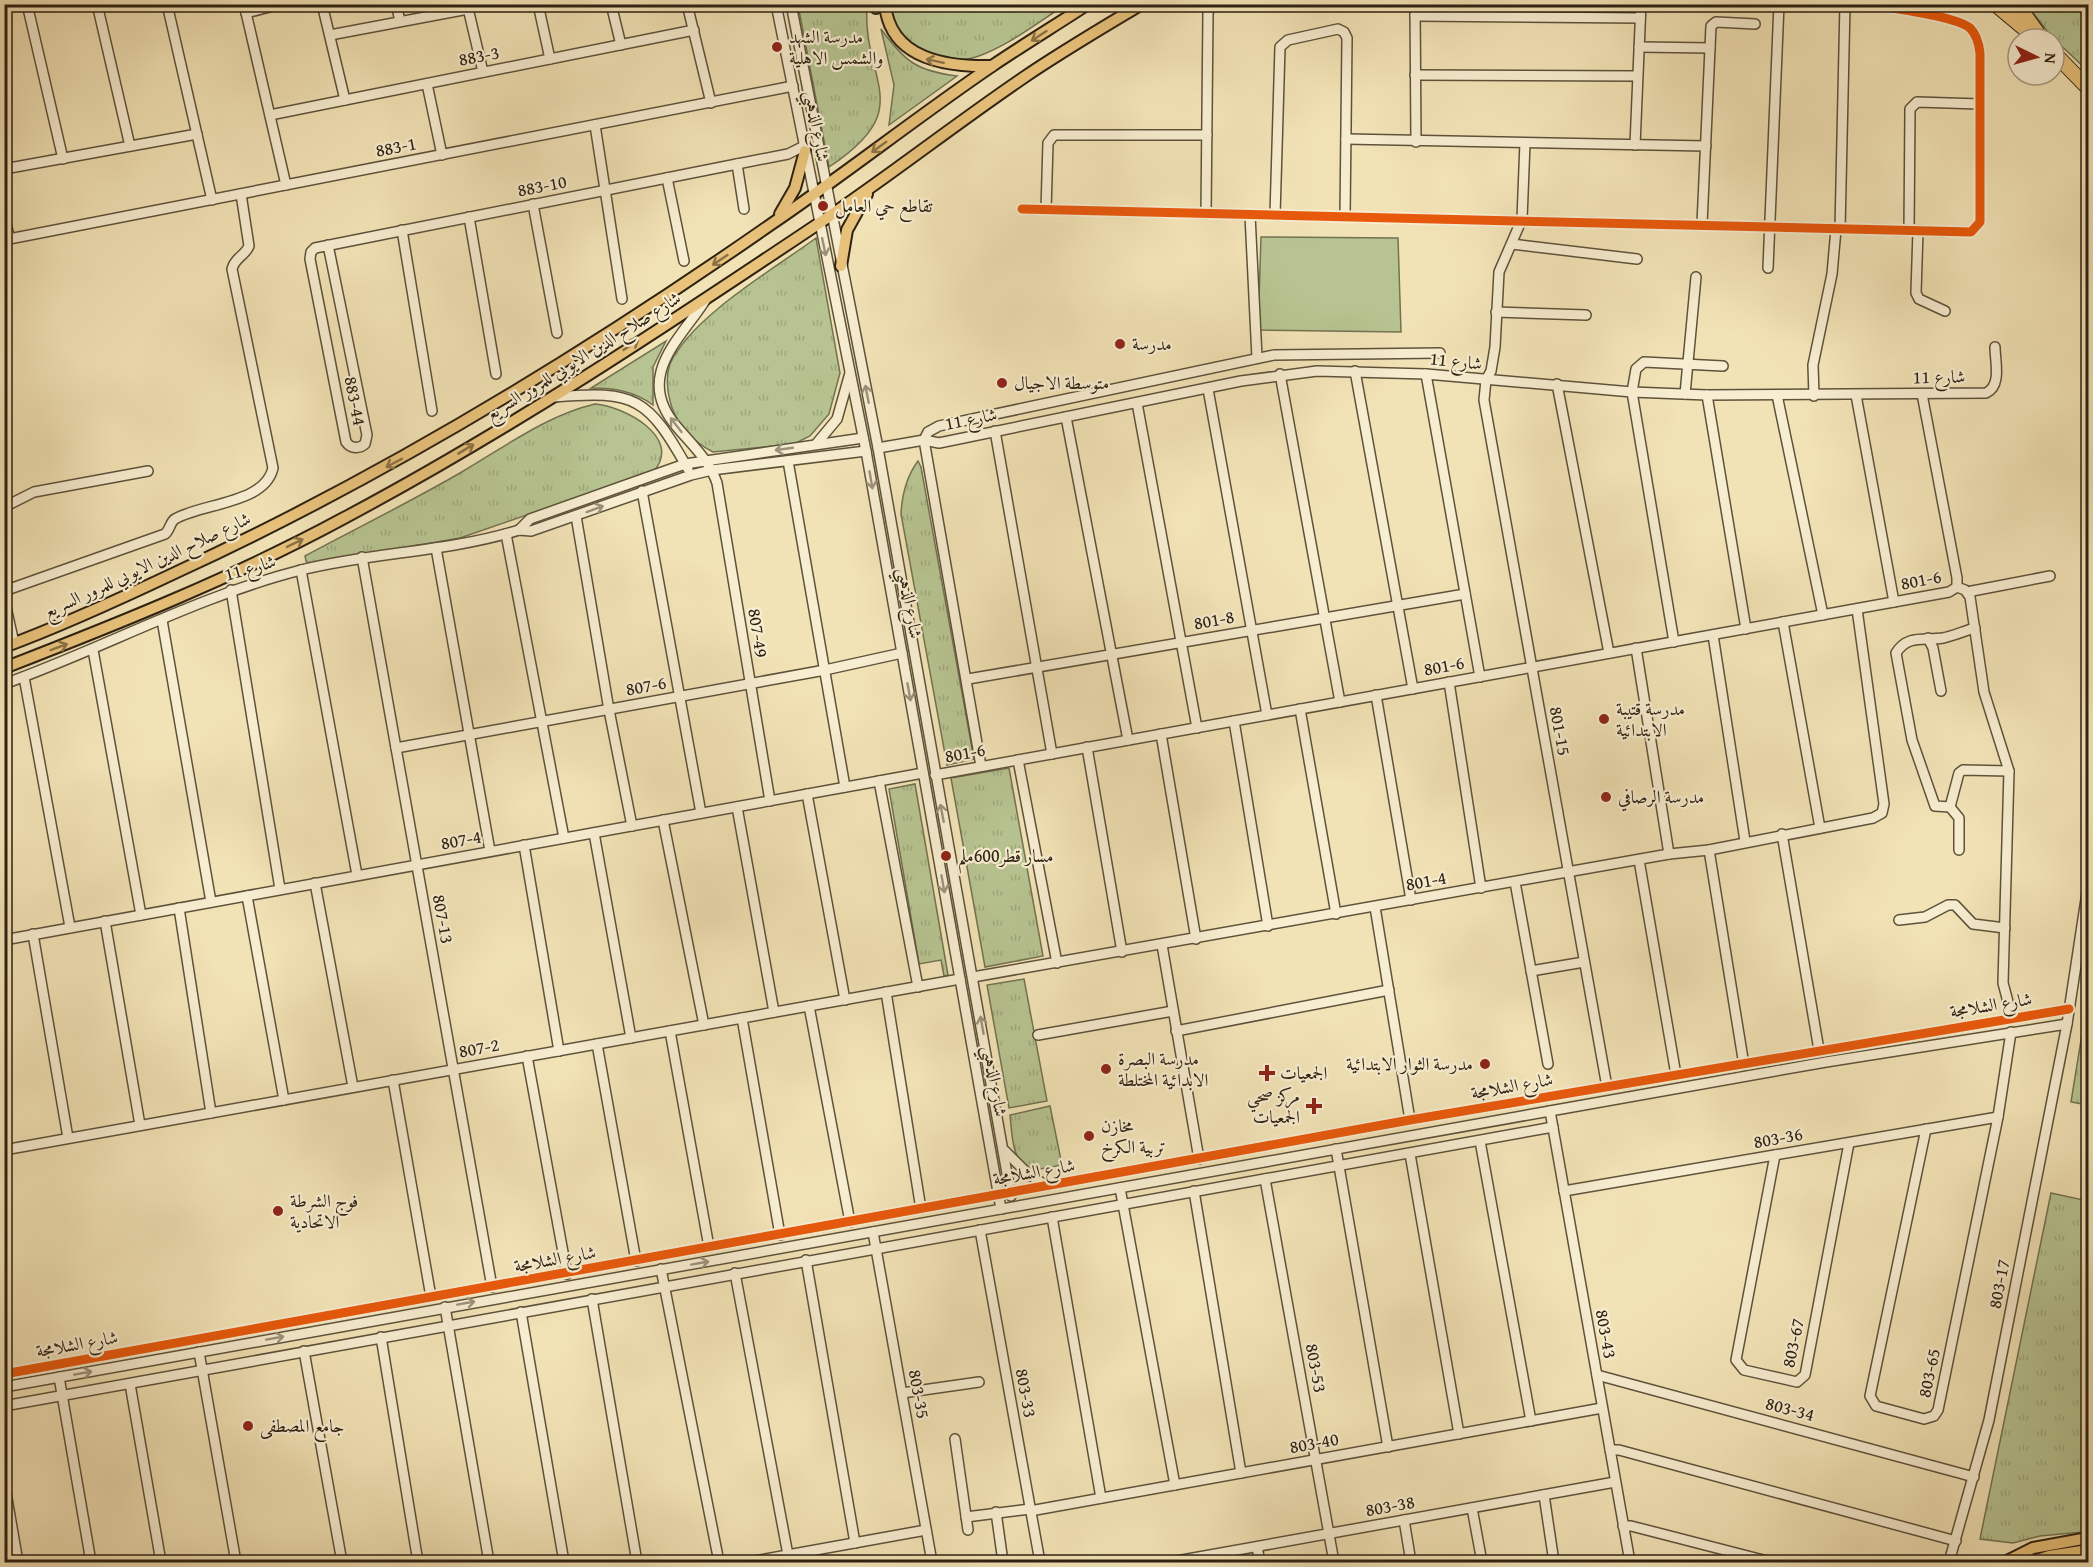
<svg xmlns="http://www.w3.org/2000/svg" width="2093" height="1567" viewBox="0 0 2093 1567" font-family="'Gentium Book Plus',Amiri,serif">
	<defs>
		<pattern id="grass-tufts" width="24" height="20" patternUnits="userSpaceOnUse" patternTransform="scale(1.5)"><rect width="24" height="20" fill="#b7c491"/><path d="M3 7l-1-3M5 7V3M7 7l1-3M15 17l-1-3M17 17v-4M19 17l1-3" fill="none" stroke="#9ea87c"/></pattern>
	</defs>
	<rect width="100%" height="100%" fill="#f2e3b6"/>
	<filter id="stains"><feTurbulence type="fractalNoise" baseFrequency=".00333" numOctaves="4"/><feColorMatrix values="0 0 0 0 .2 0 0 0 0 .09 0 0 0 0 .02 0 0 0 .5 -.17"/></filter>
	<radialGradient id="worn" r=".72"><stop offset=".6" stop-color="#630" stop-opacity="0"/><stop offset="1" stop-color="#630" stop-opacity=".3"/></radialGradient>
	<!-- grass -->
	<g fill="url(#grass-tufts)" stroke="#727252" stroke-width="1.5">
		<path d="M890,4l175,1c-28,18 -57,41 -89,52 -30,10 -70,-4 -83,-34 -2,-5 -2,-13 -3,-19z"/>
		<path d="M798,5h69c-5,78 52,102 -38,162z"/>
		<path d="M2027,5h47l14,17v49l-36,-34z"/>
		<path d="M881,29c24,33 36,42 76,47l-68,49 5,-40z"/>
		<path d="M816,238l24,135 -11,41 -19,22 -16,8 -81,8c-20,-10 -38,-29 -43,-51 -3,-11 -4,-26 0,-37 21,-47 104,-95 146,-126z"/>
		<path d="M666,341l-13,26v38c-19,-14 -39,-17 -62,-17z"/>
		<path d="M595,404c28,2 88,33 59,67l-194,67 -150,26 -4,-3 -1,-5c52,-28 105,-54 155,-83 43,-25 87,-58 135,-69z"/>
		<path d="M918,461l3,6 53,292 -27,6 -46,-251c1,-19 5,-37 17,-53z"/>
		<path d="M1009,768l34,188 -58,11 -34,-189z"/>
		<path d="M915,784l33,191 -4,1 -3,-16 -22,4 -30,-175z"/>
		<path d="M1024,979l23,122 -38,7 -22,-123z"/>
		<path d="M2088,997v108l-17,-3z"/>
		<path d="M1050,1106l12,59c-8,1 -20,5 -29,4 -22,-3 -21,-38 -23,-54z"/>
		<path d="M2051,1193l37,8v361h-43l34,-7 3,-23 -42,4 -27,7 -33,-4z"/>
	</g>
	<!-- pitch -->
	<path fill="#b7c491" stroke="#727252" stroke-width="1.5" d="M1261,237l137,1 3,94 -143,-2z"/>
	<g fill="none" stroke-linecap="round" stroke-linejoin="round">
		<!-- minor casing -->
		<g stroke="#5e523b" stroke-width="12">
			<g id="minor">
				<path d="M27,4l36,155"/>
				<path d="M97,4l33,142"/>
				<path d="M167,4l45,196"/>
				<path d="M244,4l42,181"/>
				<path d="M322,4l23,96"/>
				<path d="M396,4l4,17"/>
				<path d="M467,4l16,68"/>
				<path d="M538,4l12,55"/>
				<path d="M611,4l10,41"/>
				<path d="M687,4l24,99"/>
				<path d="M776,4l90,447 135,758"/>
				<path d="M791,4l87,444 133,748"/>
				<path d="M1415,4l1,138"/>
				<path d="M246,13l35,-9"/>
				<path d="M1415,16l225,2"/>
				<path d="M330,35l138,-26"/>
				<path d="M1639,47l71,1"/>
				<path d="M1415,75l222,1"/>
				<path d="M427,84l15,71"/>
				<path d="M270,115l424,-85"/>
				<path d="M595,125l27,174"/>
				<path d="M1346,139l360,7"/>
				<path d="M1525,143l-3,76 -23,53 -4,75 -4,24 -5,9 -2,20 123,687"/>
				<path d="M1635,145l6,-141"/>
				<path d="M737,164l51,-10 16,-8"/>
				<path d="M4,169l193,-35"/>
				<path d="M667,178l17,83"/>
				<path d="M533,204l24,129"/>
				<path d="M1022,209l949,23 9,-10v-169c-1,-9 -3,-18 -10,-25 -14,-12 -80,-20 -101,-24"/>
				<path d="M1046,210l2,-67 6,-8h153"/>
				<path d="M1206,214l2,-201 3,-9"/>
				<path d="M1250,215l7,143"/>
				<path d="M1275,215l5,-168 8,-7 50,-11 6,3 3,6 -2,178"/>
				<path d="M4,217l6,22"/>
				<path d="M469,217l27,157"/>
				<path d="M1702,224l9,-198 5,-4 39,2"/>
				<path d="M1840,229l5,-225"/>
				<path d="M402,230l30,181"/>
				<path d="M1909,231l1,-122 7,-7 63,2"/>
				<path d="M1918,231l-2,62 3,6 26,12"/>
				<path d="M4,240l789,-154"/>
				<path d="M1512,244l125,15"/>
				<path d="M328,245l39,190 -2,9c-6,5 -14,5 -19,-2l-36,-183 1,-7 4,-4 422,-84 7,45"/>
				<path d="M1768,268l11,-264"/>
				<path d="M706,299c-25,40 -73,77 -29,128 15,18 32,33 40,56l53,318"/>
				<path d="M1496,312l90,3"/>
				<path d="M1355,371l58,318"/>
				<path d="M1280,374l60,328"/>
				<path d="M1426,374l54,303"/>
				<path d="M1557,384l52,269"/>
				<path d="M1208,389l59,326"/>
				<path d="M1685,394l11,-117"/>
				<path d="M1922,394l35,184v9"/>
				<path d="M1707,395l39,234"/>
				<path d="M1777,395l46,220"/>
				<path d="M1856,395l38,207"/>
				<path d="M1814,396l-1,-31 19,-91 4,-45"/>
				<path d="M555,397c81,-7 93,1 133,72"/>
				<path d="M1137,403l60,325"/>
				<path d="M1066,417l62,323"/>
				<path d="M995,431l57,323"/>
				<path d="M817,443l20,-24 13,-46"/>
				<path d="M878,448l46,-8 15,3 302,-62 76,-10 109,3 206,18 75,3 279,-2c16,-7 9,-32 9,-46"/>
				<path d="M788,461l57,326"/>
				<path d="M642,491l59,322"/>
				<path d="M4,507l30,-15 114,-21"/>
				<path d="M576,516l33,194 23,116"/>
				<path d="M519,530l11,-11 155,-55 178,-26"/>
				<path d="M506,534l58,304"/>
				<path d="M436,548l54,303"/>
				<path d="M362,557l130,730"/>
				<path d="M301,570l56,305"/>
				<path d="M1957,587l8,3 5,7 14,95 25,79 -6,212 9,34"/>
				<path d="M231,590l49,299"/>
				<path d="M4,591l161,-57c5,-4 5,-12 10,-15 27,-16 90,-15 98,-51l-41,-199c3,-12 13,-13 17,-23l-8,-52"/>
				<path d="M1967,592l83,-16"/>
				<path d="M4,598l10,45"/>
				<path d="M162,620l49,282"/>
				<path d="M1783,622l37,206"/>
				<path d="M1975,628c-11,3 -22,8 -32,10 -19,3 -35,-4 -47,15l16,87 23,66 15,1 9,-34 4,-3 46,1"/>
				<path d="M1713,635l32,206"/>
				<path d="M1928,638l5,10 8,43"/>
				<path d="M1674,642l-42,-250 4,-23 8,-7 79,4"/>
				<path d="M1636,648l33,206"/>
				<path d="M93,650l48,265"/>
				<path d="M24,677l46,250"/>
				<path d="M968,679l497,-85"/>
				<path d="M1449,682l32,206"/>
				<path d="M4,684c100,-36 194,-88 297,-114 72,-18 147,-18 218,-40l12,1 160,-56 21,-5 154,-19"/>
				<path d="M1376,695l35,205"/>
				<path d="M1300,709l36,205"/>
				<path d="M1234,721l34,205"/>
				<path d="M1161,734l35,205"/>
				<path d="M1087,747l35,205"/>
				<path d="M396,748l429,-78 77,-17"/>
				<path d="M1018,760l39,203"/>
				<path d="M981,766l-57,-326 4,-8 11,-6 335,-71 166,-2"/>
				<path d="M935,775l1014,-183 8,-5"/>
				<path d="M879,781l39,206"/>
				<path d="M807,794l38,206"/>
				<path d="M737,807l37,205"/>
				<path d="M1950,807l9,11v32"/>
				<path d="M663,820l41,205"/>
				<path d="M594,833l37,205"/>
				<path d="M1782,834l37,216"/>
				<path d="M524,845l35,206"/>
				<path d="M1709,850l35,215"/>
				<path d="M1639,860l37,215"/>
				<path d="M1515,882l33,182"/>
				<path d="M315,883l38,204"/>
				<path d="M247,896l37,204"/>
				<path d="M1375,907l35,213"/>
				<path d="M179,908l32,205"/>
				<path d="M1899,920l26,-3 23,-12h7l18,19 32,4"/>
				<path d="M105,921l35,204"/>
				<path d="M33,934l35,204"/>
				<path d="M4,940l919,-167"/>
				<path d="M1162,945l37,214"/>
				<path d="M1531,971l53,-9"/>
				<path d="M973,977l696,-123 40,-4 164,-32 9,-5 2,-9 -27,-195"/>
				<path d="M886,992l35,217"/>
				<path d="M809,1006l41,216"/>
				<path d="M742,1018l38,217"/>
				<path d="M670,1031l39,216"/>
				<path d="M1176,1031l213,-41"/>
				<path d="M1038,1035l135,-24"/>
				<path d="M597,1044l39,217"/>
				<path d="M527,1056l40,218"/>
				<path d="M393,1080l38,217"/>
				<path d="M1550,1111l80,451"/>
				<path d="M1926,1129l-56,267 6,10 48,13 10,-3 4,-6 60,-293 13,-85"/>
				<path d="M1480,1141l51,280"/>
				<path d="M1336,1149l52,298"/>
				<path d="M4,1150l956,-171"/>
				<path d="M1005,1151l23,23 19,12"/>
				<path d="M1410,1154l49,280"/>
				<path d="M1775,1155l-39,205 8,10 53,12 8,-7 44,-232"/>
				<path d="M1265,1179l69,383"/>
				<path d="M1120,1188l55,297"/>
				<path d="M1194,1191l47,282"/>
				<path d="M1564,1191l434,-74"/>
				<path d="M1052,1217l49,281"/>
				<path d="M980,1230l60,332"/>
				<path d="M873,1232l59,330"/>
				<path d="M806,1260l49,283"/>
				<path d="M661,1269l58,293"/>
				<path d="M735,1273l53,282"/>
				<path d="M592,1299l45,263"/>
				<path d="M445,1307l44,255"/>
				<path d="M521,1312l43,250"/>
				<path d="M381,1337l37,225"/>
				<path d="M304,1351l38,211"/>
				<path d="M199,1352l37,210"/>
				<path d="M4,1374l1406,-254 659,-111"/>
				<path d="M1597,1375l377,102"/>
				<path d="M59,1377l32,185"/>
				<path d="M130,1384l31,178"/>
				<path d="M4,1387l1546,-276 276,-49 241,-38"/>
				<path d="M902,1393l77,-11"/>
				<path d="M4,1406l1549,-279"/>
				<path d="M955,1439l13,91"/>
				<path d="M1610,1450h9l337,91"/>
				<path d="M4,1481l14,81"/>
				<path d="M1544,1495l10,67"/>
				<path d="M1472,1508l10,54"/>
				<path d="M1030,1511l572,-103"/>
				<path d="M996,1512l7,50"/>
				<path d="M966,1517l64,-8"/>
				<path d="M1404,1520l7,42"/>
				<path d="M1623,1526h8l140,36"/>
				<path d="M1257,1547l3,15"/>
				<path d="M749,1562l177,-32"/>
				<path d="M1171,1562l444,-80"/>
				<path d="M1949,1562l40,-142 78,-396 21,-138"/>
			</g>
		</g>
		<!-- major casing -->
		<g stroke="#2d2112" stroke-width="14">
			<g id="major">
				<path d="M885,4c5,56 63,63 107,62"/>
				<path d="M876,8v-4"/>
				<path d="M780,214l15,-26 10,-37"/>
				<path d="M841,266l6,-36 20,-36"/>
				<path d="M4,647c60,-22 118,-49 175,-76 208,-96 403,-215 591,-346 75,-51 147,-108 222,-159 31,-21 64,-41 96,-62"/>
				<path d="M4,668c116,-45 231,-91 340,-150 164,-87 320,-191 474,-294 70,-47 136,-99 205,-146 38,-26 79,-50 119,-74"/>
				<path d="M2005,1562l28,-14 55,-10"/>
				<path d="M2030,1562l19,-6 39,-6"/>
			</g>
		</g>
		<!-- highway casing -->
		<g stroke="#2d2112" stroke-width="16">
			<g id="highway">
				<path d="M1995,4l42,35"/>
				<path d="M2017,4l20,28"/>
				<path d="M2084,4l4,6"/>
				<path d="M2054,53l34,35"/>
			</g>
		</g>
		<!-- minor -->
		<use href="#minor" stroke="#f7edd0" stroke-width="9"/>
		<!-- major -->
		<use href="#major" stroke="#e9c27b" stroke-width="10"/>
		<!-- highway -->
		<use href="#highway" stroke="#e9c27b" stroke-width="14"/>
		<!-- cycleway casing -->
		<g stroke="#f7edd0" stroke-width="13">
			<g id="cycleway">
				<path d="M1022,209l949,23 9,-10v-169c-1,-9 -3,-18 -10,-25 -14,-12 -80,-20 -101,-24"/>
				<path d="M4,1374l1406,-254 659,-111"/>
			</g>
		</g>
		<!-- cycleway -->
		<use href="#cycleway" stroke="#e8590c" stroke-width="9"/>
	</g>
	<!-- one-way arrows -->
	<defs><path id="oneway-shaft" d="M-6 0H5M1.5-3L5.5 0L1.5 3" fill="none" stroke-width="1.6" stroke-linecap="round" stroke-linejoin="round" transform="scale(1.5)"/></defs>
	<g stroke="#8b7246">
		<use href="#oneway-shaft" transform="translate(1039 36) rotate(147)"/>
		<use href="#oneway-shaft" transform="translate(935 61) rotate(-168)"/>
		<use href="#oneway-shaft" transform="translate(879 147) rotate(144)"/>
		<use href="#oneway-shaft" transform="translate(720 260) rotate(146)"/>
		<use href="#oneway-shaft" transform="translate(631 345) rotate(-33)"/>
		<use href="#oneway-shaft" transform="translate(466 449) rotate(-31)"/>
		<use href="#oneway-shaft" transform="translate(394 463) rotate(152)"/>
		<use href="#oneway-shaft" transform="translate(295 543) rotate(-26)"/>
		<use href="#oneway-shaft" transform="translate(59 647) rotate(-21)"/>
	</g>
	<g stroke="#9c917a">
		<use href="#oneway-shaft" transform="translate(824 247) rotate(78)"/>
		<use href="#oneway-shaft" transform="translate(867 394) rotate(-101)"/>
		<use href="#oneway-shaft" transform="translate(676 425) rotate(-128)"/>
		<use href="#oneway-shaft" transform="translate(784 449) rotate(172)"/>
		<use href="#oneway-shaft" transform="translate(871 480) rotate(80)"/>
		<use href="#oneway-shaft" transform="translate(595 509) rotate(-20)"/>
		<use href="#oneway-shaft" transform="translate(909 692) rotate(80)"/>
		<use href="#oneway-shaft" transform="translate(942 813) rotate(-101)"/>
		<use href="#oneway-shaft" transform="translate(943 884) rotate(80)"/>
		<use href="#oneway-shaft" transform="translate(982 1025) rotate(-100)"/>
		<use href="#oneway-shaft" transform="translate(700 1263) rotate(-10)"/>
		<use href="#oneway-shaft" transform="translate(466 1303) rotate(-10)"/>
		<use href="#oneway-shaft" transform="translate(275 1338) rotate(-10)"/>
		<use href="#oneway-shaft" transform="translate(83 1373) rotate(-10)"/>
	</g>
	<!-- markers -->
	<g fill="#8f2418" stroke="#f7edd0" stroke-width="2">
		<circle cx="777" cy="47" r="6"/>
		<circle cx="823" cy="206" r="6"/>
		<circle cx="1120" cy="344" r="6"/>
		<circle cx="1002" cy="383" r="6"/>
		<circle cx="1604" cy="719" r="6"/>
		<circle cx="1606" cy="797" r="6"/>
		<circle cx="946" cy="856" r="6"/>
		<circle cx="1485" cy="1064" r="6"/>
		<circle cx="1106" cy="1069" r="6"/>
		<path d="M1264 1064h6v6h6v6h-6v6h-6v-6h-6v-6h6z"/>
		<path d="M1311 1097h6v6h6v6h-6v6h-6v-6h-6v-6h6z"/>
		<circle cx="1089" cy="1136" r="6"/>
		<circle cx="278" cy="1211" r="6"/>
		<circle cx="248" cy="1426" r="6"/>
	</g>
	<g text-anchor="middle" stroke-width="4.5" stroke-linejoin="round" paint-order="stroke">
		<!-- poi labels -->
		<g font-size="18" fill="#2d2112" stroke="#f7edd0" text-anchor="start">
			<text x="789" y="43">مدرسة الشهد<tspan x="789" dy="21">والشمس الاهلية</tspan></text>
			<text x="835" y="212">تقاطع حي العامل</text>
			<text x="1132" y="350">مدرسة</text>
			<text x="1014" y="389">متوسطة الاجيال</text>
			<text x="1616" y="715">مدرسة قتيبة<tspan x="1616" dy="21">الابتدائية</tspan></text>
			<text x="1618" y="803">مدرسة الرصافي</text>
			<text x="958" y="862">مسار قطر600ملم</text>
			<text x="1118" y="1065">مدرسة البصرة<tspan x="1118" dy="21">الابدائية المختلطة</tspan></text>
			<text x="1473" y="1070" text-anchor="end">مدرسة الثوار الابتدائية</text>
			<text x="1280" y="1079">الجمعيات</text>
			<text x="1300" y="1102" text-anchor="end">مركز صحي<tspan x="1300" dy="21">الجمعيات</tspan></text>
			<text x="1101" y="1132">مخازن<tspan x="1101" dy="21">تربية الكرخ</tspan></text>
			<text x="290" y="1207">فوج الشرطة<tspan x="290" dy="21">الاتحادية</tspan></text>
			<text x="260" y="1432">جامع المصطفى</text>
		</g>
		<!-- street labels -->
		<g font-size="18" fill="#2d2112" stroke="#f7edd0">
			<text transform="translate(479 56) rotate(-11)" y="6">883-3</text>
			<text transform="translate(817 126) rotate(80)" y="6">شارع الذهبي</text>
			<text transform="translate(396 147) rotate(-11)" y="6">883-1</text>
			<text transform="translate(542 186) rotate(-11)" y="6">883-10</text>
			<text transform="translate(583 356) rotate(-32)" y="6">شارع صلاح الدين الايوبي للمرور السريع</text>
			<text transform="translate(1456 361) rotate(6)" y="6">شارع 11</text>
			<text transform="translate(1939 377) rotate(-1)" y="6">شارع 11</text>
			<text transform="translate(355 401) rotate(79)" y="6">883-44</text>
			<text transform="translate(971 419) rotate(-11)" y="6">شارع 11</text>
			<text transform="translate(147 565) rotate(-25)" y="6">شارع صلاح الدين الايوبي للمرور السريع</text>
			<text transform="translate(250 568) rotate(-16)" y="6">شارع 11</text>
			<text transform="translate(1921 580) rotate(-11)" y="6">801-6</text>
			<text transform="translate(910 603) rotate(80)" y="6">شارع الذهبي</text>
			<text transform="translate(1214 620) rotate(-10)" y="6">801-8</text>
			<text transform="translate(758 633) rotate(81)" y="6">807-49</text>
			<text transform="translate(1444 666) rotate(-10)" y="6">801-6</text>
			<text transform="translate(646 686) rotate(-10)" y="6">807-6</text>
			<text transform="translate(1560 731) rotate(80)" y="6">801-15</text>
			<text transform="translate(965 753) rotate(-10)" y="6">801-6</text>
			<text transform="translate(461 840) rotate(-10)" y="6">807-4</text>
			<text transform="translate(1426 881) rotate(-10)" y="6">801-4</text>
			<text transform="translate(443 919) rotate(80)" y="6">807-13</text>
			<text transform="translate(1991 1005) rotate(-9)" y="6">شارع الشلامجة</text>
			<text transform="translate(479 1048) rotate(-10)" y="6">807-2</text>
			<text transform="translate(995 1081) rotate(80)" y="6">شارع الذهبي</text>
			<text transform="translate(1512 1086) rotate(-10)" y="6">شارع الشلامجة</text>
			<text transform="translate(1778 1138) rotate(-10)" y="6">803-36</text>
			<text transform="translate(1034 1172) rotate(-10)" y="6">شارع الشلامجة</text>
			<text transform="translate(555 1259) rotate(-10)" y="6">شارع الشلامجة</text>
			<text transform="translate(1999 1284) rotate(-79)" y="6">803-17</text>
			<text transform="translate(1606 1334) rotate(80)" y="6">803-43</text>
			<text transform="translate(1793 1343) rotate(-78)" y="6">803-67</text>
			<text transform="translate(77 1344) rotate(-10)" y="6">شارع الشلامجة</text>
			<text transform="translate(1316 1368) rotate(80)" y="6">803-53</text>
			<text transform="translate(1929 1373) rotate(-78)" y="6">803-65</text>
			<text transform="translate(1026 1393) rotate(80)" y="6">803-33</text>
			<text transform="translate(919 1394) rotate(80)" y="6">803-35</text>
			<text transform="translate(1790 1409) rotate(15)" y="6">803-34</text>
			<text transform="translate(1314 1443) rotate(-10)" y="6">803-40</text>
			<text transform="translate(1390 1506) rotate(-10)" y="6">803-38</text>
		</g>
	</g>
	<!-- margin -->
	<rect width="2093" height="1567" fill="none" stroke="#f2e3b6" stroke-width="24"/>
	<rect x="6" y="6" width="2081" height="1555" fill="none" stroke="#2d2112" stroke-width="3"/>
	<rect x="12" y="12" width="2069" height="1543" fill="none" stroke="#2d2112" stroke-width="1.5"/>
	<!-- north arrow -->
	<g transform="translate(2036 57) rotate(95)"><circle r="28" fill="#f7edd0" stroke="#a69b84" stroke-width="1.5"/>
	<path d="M0-4.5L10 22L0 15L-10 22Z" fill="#8f2418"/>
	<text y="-9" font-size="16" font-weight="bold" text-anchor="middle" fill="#2d2112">N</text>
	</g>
	<rect width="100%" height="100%" filter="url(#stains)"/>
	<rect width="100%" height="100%" fill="url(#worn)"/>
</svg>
